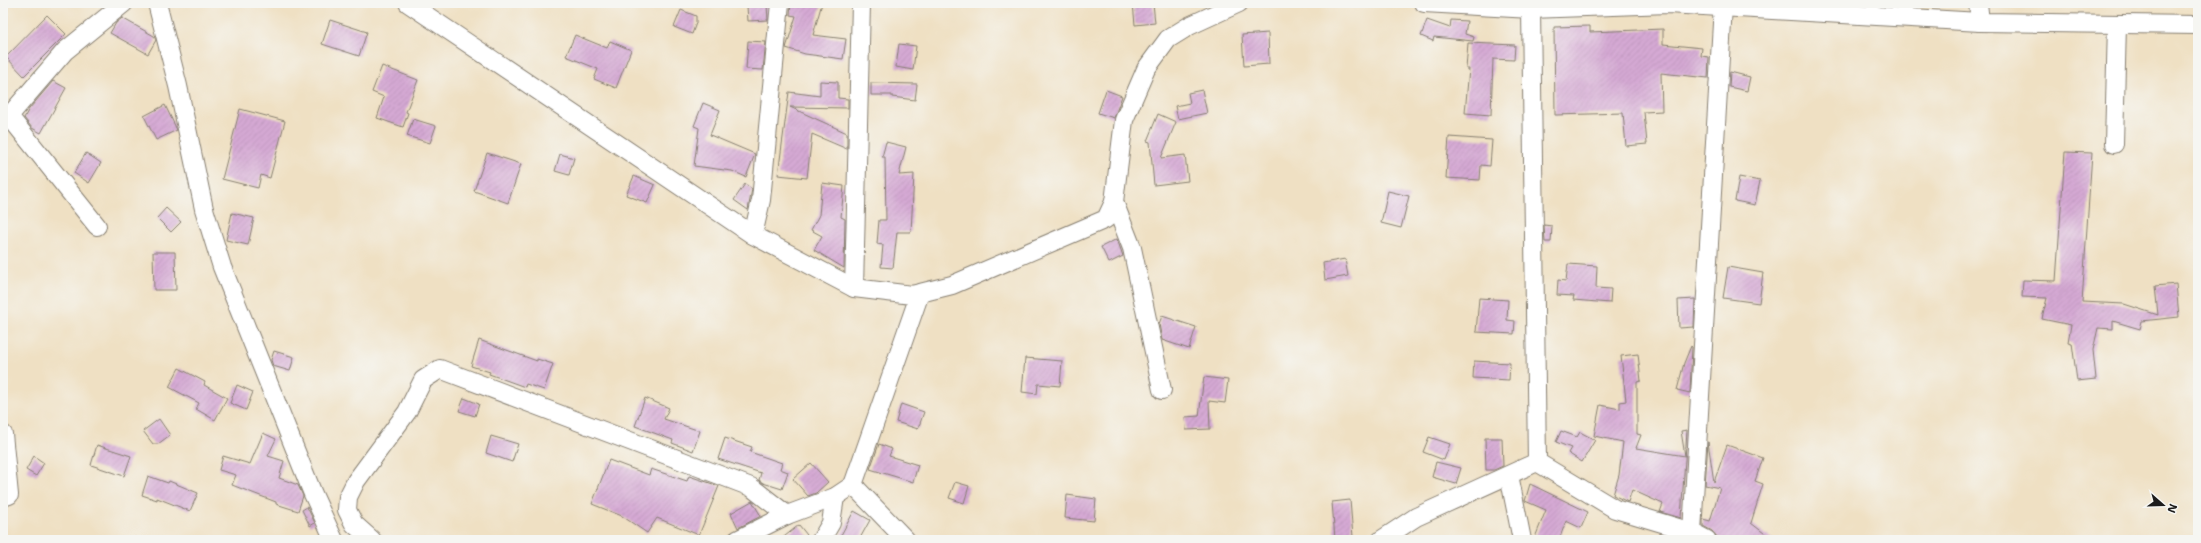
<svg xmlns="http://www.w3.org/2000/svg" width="2201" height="543" viewBox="0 0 2201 543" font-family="'Shantell Sans',sans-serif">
	<defs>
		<pattern id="building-hatch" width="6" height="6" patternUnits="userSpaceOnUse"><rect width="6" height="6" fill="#d5a9d4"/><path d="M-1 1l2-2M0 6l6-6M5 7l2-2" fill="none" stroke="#b691b5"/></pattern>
	</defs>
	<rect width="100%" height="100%" fill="#f6f6f2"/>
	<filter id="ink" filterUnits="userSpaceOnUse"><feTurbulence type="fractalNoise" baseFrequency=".025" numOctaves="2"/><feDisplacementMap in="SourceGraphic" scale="8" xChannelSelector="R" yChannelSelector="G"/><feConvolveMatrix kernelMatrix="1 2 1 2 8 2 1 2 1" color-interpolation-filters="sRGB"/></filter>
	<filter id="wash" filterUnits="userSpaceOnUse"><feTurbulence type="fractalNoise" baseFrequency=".012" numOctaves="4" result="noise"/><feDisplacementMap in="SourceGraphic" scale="16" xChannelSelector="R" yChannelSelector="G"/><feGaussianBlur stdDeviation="0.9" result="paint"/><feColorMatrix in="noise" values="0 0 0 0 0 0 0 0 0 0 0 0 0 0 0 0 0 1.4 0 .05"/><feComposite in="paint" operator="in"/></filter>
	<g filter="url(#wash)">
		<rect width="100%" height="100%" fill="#efe0c3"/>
		<g id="blocks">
			<!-- building -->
			<g fill="url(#building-hatch)">
				<path d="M791,3h31l-9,32 33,4 -3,20 -38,-5 -19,-6 10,-32 -6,-1z"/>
				<path d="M1133,3h20l2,20 -20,2z"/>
				<path d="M767,5l1,15 -20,1 -1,-15z"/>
				<path d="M681,10l15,6v7l-4,11 -18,-7z"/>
				<path d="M47,15l19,19 -42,42 -18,-19z"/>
				<path d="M122,18l32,18 2,4 -8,14 -38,-21 6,-10z"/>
				<path d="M330,20l37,12 -8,24 -37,-12z"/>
				<path d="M1427,20l23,8 1,-8 16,1 -2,13 9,3 -1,4 -39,-4 -1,4 -12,-5z"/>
				<path d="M1590,26v6l73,-3v15l39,4 -1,8 8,1 -1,21 -47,-5 1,38 -18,1 3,32 -21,2 -3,-33 -68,2 -1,-88z"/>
				<path d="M1268,33l1,31 -25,2 -2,-31z"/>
				<path d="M575,35l32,13 3,-7 21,9 -15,38 -22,-9 4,-10 -32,-13z"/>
				<path d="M748,41l18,1 -3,28 -17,-1z"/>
				<path d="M1468,43l47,2 -1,15 -21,-1 -2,56 -26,-2 4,-44h-3z"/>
				<path d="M899,44l17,2 -3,24 -17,-3z"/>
				<path d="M382,66l36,14 -12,32 2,1 -5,14 -26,-9 7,-21 -12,-5z"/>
				<path d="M1730,72l20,5 -3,14 -18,-4z"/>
				<path d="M53,81l13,7 -25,45 -9,-5 -8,-10 5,-9z"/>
				<path d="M820,81l18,1v16l10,1v9l-58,-1 57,26v16l-35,-15 -5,44 -29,-3 11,-83 31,4z"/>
				<path d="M871,83l46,1 -2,16 -23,-3v-2h-21z"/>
				<path d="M1106,90l16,6 -8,22 -16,-5z"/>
				<path d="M1202,90l5,23 -29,6 -3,-13 15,-3 -2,-10z"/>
				<path d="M703,103l17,7 -10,25 45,19 -9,23 -14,-6 -38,-5 5,-38 -5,-2z"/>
				<path d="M165,105l12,25 -21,10 -12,-24z"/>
				<path d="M240,109l45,12 -15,57 -9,-3 -3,13 -36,-9z"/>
				<path d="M1158,114l18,8 -15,36 24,-3 3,26 -34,4 -4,-43 -3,-1z"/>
				<path d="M413,119l23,7 -6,17 -23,-7z"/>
				<path d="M1449,137l43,3 -2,26 -9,-1 -1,15 -34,-2z"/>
				<path d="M886,142l20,5 -7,28 15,-1 -3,58h-14l-4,36 -12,-1 2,-22 -6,-1 2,-24h7l-1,-63h-3z"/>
				<path d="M2065,152l27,1 -10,149 42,2 34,11 -3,-29 21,-2 3,33 -37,4 -2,8 -27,-8v8l-15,-1 -5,22 3,29 -19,2 -5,-38 -4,-1 3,-17 -29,-6 5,-21 -25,-1 1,-17 33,1z"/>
				<path d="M86,153l15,10 -12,20 -15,-10z"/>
				<path d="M487,153l34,11 -13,39 -34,-12z"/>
				<path d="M560,154l14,4 -5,17 -14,-4z"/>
				<path d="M634,176l21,9 -8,18 -21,-8z"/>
				<path d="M1739,177l21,4 -5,24 -20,-4z"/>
				<path d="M822,183l22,3 -3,31 4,2 -1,49 -30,-18 8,-14 -11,-6 8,-15z"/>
				<path d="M745,184l7,5 -4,21 -14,-10z"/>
				<path d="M1388,191l21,5 -8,32 -20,-5z"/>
				<path d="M166,208l15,14 -10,10 -14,-14z"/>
				<path d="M232,213l22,5 -6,27 -22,-5z"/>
				<path d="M1544,225l8,1 -1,16h-6z"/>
				<path d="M1117,239l6,17 -14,7 -8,-16z"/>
				<path d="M153,252h22l1,38h-22z"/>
				<path d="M1345,259l3,17 -23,4 -2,-17z"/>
				<path d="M1568,264l29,2 -1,22 15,1 -1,14 -37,-3 1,-4 -17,-1 1,-15 8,1z"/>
				<path d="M1728,267l35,6 -4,30 -36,-5z"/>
				<path d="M1479,298l29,2 -1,20 8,1 -1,13 -38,-2z"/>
				<path d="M1695,299l-1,28 -15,1 -1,-28z"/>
				<path d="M1162,316l34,11 -7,22 -27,-9 -3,-16z"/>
				<path d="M479,340l58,21v-2l16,5 -9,26 -18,-6 -1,3 -36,-13 1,-2 -19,-6z"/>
				<path d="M1691,346l1,1 -2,46 -13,-3 7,-27z"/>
				<path d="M274,351l20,6 -4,14 -17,-5 -2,-6z"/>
				<path d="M1638,354l3,27 -4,1v52l4,1 -5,13 49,8 -4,-25 6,-1 -6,88 -21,-6 3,-8 -31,-14 -4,12 -15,-7 6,-20 4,-33 -29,-6 6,-31 20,4v-7l6,-1 -5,-45z"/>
				<path d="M1025,358l37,3 -2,25 -22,-2 -1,10 -15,-2z"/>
				<path d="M1474,361l36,2 -1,17 -36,-2z"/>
				<path d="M179,368l26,14 -1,3 23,13 -12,22 -19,-11 3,-6 -30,-16z"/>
				<path d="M1204,377l24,3 -3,23 -16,-2 1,28 -24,1 -1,-13 14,-1z"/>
				<path d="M237,385l16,7 -7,18 -16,-7z"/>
				<path d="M464,398l15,6 -4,12 -16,-5z"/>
				<path d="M645,398l24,10 -5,11 36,12 -7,20 -21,-8 1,-3 -38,-14z"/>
				<path d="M901,404l23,8 -6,17 -22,-7z"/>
				<path d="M159,419l11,16 -12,9h-5l-10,-13z"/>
				<path d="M1561,431l16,6 3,-5 15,8 -13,22 -14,-9 3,-5 -15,-6z"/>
				<path d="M263,433l13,6 -8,17 16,5 -5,17 19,7 5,11 -5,15 -22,-7v-2l-44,-17 4,-10 -17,-5 4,-14 27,8z"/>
				<path d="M491,436l27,8 -6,18 -26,-9z"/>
				<path d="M1429,437l21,7 -6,16 -21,-8z"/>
				<path d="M725,438l27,9 -2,5 32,11 -2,6 8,3 -6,17 -19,-6 -4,-3 2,-7 -43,-14z"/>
				<path d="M1485,438h17l1,28 -9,4h-8z"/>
				<path d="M1708,442l6,40 13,-37 36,13 -8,23 8,3 -12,39 22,17h-46l-10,-3 -5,-6 -9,-5v-7l7,2 10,-33 -15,-3z"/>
				<path d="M879,444l13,5 -3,7 29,9 -5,17 -43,-13z"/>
				<path d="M97,445l34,11 -7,20 -33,-11z"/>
				<path d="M34,456l10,7 -8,13 -10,-6z"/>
				<path d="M609,460l40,15 2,-6 36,12 2,-5 30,10 -20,49 -42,-17 -10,15 -25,-17 -30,-12z"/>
				<path d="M1436,462l25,6 -5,16 -24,-7z"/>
				<path d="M811,463l17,19 -12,11 -8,3 -15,-17z"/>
				<path d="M148,476l20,7 1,-2 29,12 -8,18 -33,-13v2l-15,-5z"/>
				<path d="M955,482l14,4 -5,17 -15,-5z"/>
				<path d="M1530,484l58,28 -7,16 -15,-7 -7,19h-25l12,-30 -21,-9z"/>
				<path d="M1067,495l29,4 -2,22 -29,-3z"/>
				<path d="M1350,500l3,37 -18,2 -3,-37z"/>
				<path d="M752,501l9,15 -23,12 -7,-15z"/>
				<path d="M307,507l8,16 -5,3 -8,-16z"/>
				<path d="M854,511l16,9 -11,20h-8l-10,-5z"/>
				<path d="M799,525l12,15h-31z"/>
			</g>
		</g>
	</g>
	<g filter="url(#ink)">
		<use href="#blocks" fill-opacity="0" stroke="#867e70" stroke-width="1"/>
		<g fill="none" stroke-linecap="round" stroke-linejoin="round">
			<!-- minor casing -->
			<g stroke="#867e70" stroke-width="20">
				<g id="minor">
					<path d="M157,3l21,83 26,123 18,58 91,227 21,46"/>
					<path d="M408,3l345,232 101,53 58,7 40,-10 154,-66 8,-17 10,-82 22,-51 22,-30 21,-13 50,-23"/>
					<path d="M1424,3l107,6 137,-5 312,18 218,3"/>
					<path d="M1978,3l2,19"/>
					<path d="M1531,9l6,453"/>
					<path d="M9,116l88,110"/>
					<path d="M3,123l62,-72 59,-48"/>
					<path d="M2114,144l3,-120"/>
					<path d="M1114,202l18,46 30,142"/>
					<path d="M753,235l8,-35 19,-197"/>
					<path d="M854,288l7,-285"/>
					<path d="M3,434l6,61 -6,2"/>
					<path d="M1509,475l13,65"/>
					<path d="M853,485l67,-192"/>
					<path d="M1692,532l31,-526"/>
					<path d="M372,540l-18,-16 -7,-14 1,-13 8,-16 51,-69 16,-32 17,-11 311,118 36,28"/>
					<path d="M737,540l50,-25 48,-18 18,-12 53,55"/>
					<path d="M821,540l10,-17 4,-26"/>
					<path d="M1381,540l35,-23 121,-55 78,47 77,23 15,8"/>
				</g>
			</g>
			<!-- minor -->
			<use href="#minor" stroke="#fff" stroke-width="18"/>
		</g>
	</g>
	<!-- margin -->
	<rect width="2201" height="543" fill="none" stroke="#f6f6f2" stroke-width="16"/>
	<!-- north arrow -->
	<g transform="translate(2163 505) rotate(110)" stroke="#f6f6f2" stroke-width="3" paint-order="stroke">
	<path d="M0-3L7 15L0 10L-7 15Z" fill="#1c1c1c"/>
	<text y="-6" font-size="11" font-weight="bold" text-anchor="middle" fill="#1c1c1c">N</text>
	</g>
</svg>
